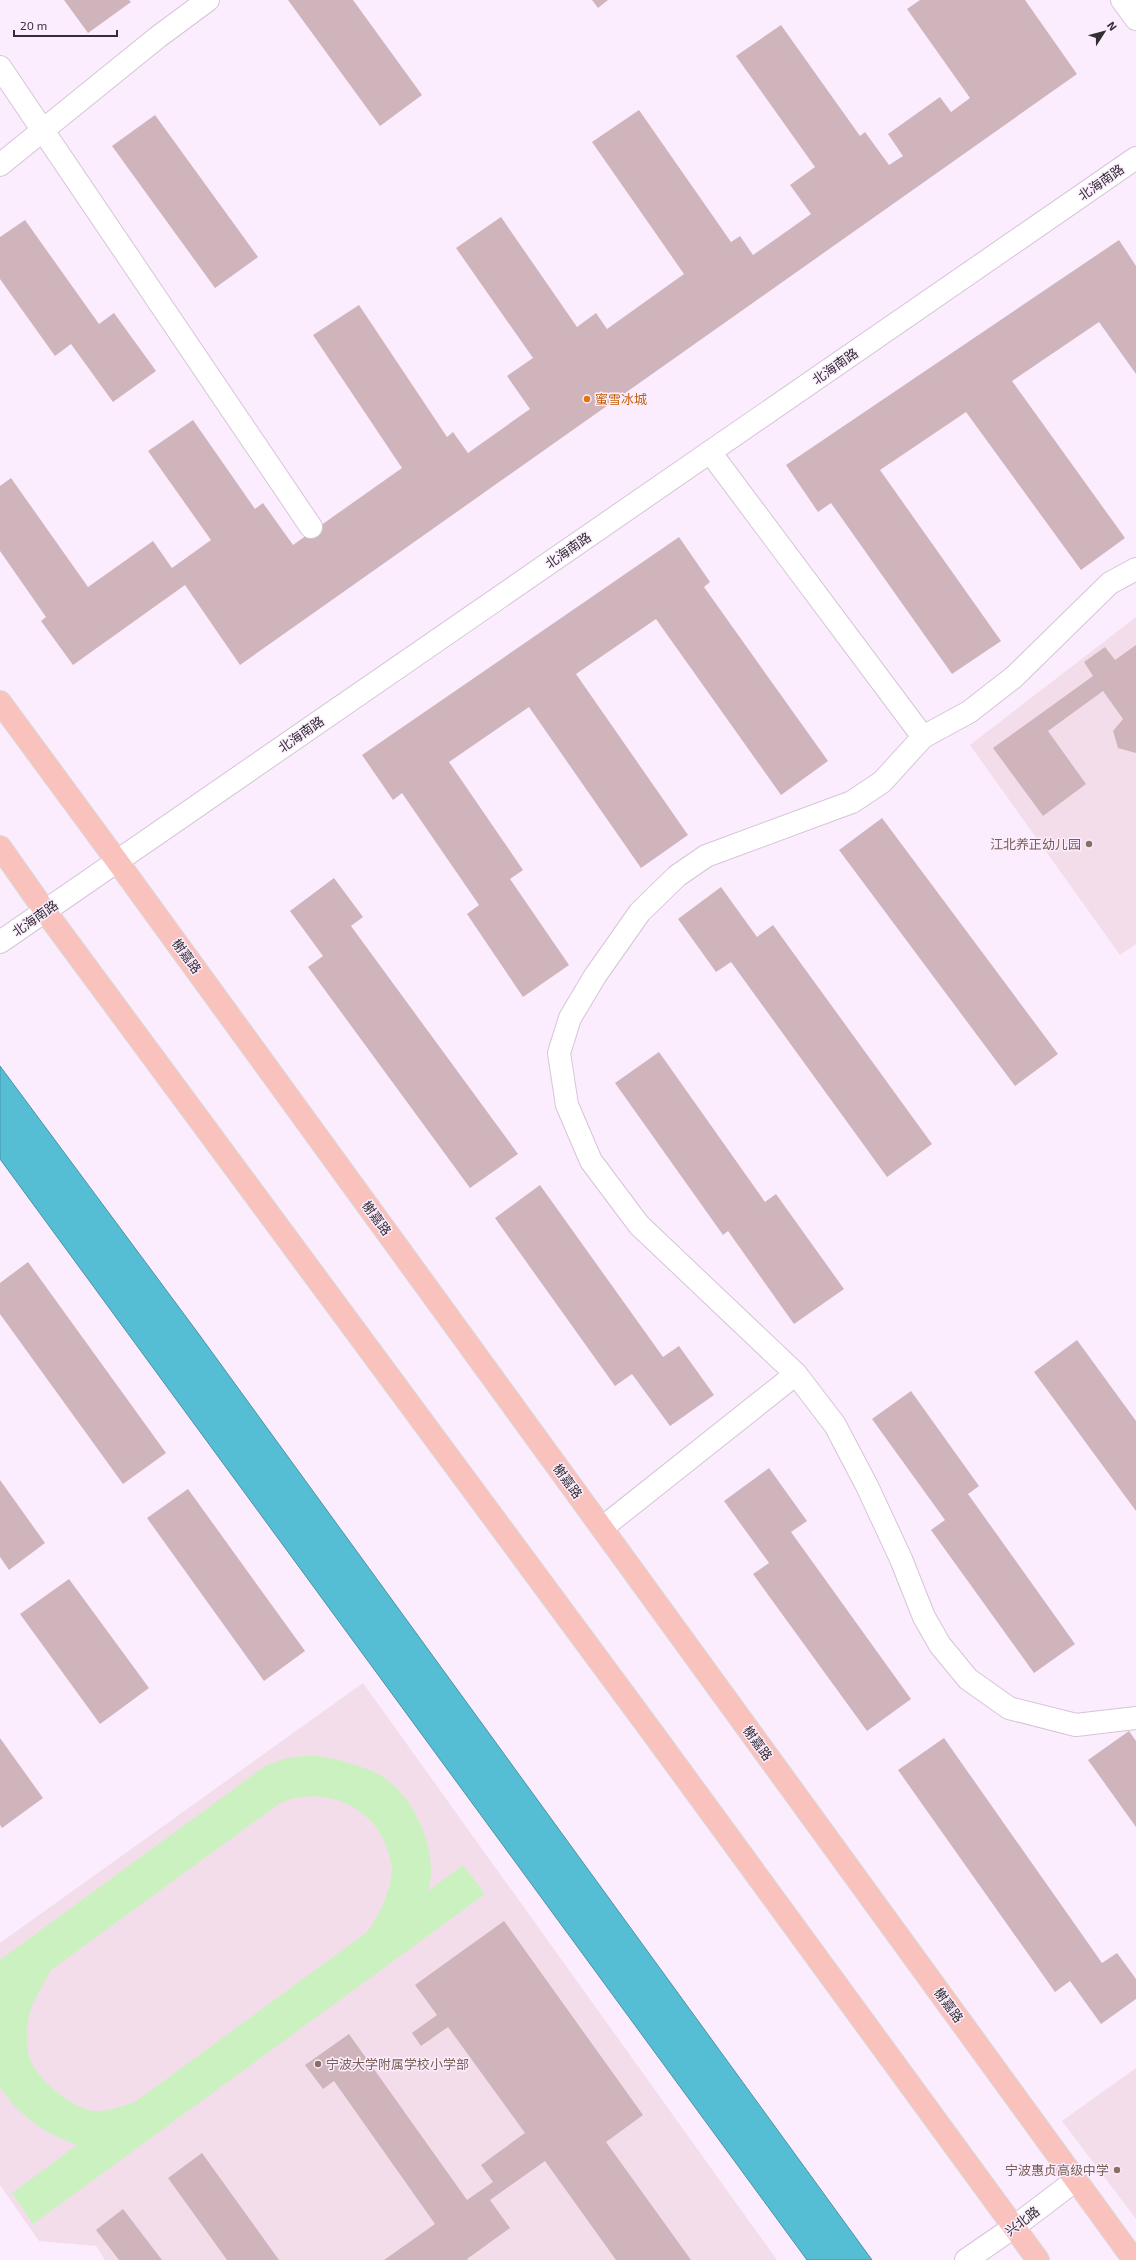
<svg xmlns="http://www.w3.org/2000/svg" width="1136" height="2260" viewBox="0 0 1136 2260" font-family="'Exo 2','Noto Sans SC',sans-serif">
	<rect width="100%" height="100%" fill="#fbedfd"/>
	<!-- education -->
	<g fill="#f3ddeb">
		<path d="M1136,617v327l-16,11 -150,-210z"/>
		<path d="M363,1683l414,577h-672l-9,-14 -57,-5 -39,-56v-242z"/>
		<path d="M1136,2068v151l-74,-98z"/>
	</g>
	<!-- green -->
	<path fill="#cbf1c1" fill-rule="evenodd" d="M313,1755c20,3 40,8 59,16 36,16 60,64 59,102 0,6 -2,13 -3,18l35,-26 22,29 -452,330 -21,-31 65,-48 -24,-10 -18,-11 -21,-18 -14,-19v-127l265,-194 22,-8zM298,1797c8,0 17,-1 25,0 32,4 59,27 66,58 1,5 3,11 3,15 -2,23 -12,44 -25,62l-232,170c-13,4 -28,10 -41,9 -23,-3 -59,-33 -65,-55 -3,-12 -3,-28 0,-40 4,-17 14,-31 22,-46l229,-167z"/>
	<!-- water -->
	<path fill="#55bed5" stroke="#4b92a5" d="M0,1066l198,267 674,927h-65l-807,-1101z"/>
	<!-- building -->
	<g fill="#cfb4bc">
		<path d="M64,0h65l2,2 -43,31z"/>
		<path d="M288,0h65l69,95 -42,31z"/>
		<path d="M592,0h16l-10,8z"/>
		<path d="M920,0h105l52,74 -837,591 -55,-80 -112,80 -32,-44 5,-4 -46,-66v-65l11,-8 77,109 65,-46 19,27 39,-28 -63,-89 45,-31 62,89 8,-6 30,42 109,-77 -89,-133 46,-30 88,132 6,-5 15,21 62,-44 -23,-33 26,-18 -77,-110 45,-31 76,110 19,-14 11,16 77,-55 -92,-132 47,-32 92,132 9,-6 13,19 58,-41 -21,-29 25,-18 -79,-111 45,-31 79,111 5,-4 24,33 14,-9 -15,-22 52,-37 11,15 19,-14 -63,-89z"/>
		<path d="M155,115l103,142 -43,31 -103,-142z"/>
		<path d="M25,220l74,104 15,-11 42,58 -43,31 -42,-58 -16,12 -55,-77v-42z"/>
		<path d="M1119,240l17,26v108l-37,-52 -87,59 113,157 -44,32 -115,-158 -86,58 121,171 -49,33 -121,-171 -13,9 -32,-47z"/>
		<path d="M679,537l31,45 -6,5 124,174 -47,34 -125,-176 -80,55 112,161 -47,33 -112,-161 -80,55 74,108 -13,9 59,86 -46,32 -56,-83 12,-9 -77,-112 -9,7 -31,-45z"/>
		<path d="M1136,645v108l-18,-5 -5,-17 10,-12 -20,-28 -55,40 38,53 -43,32 -50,-68 100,-72 -9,-14 21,-15 10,13z"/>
		<path d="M882,818l176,236 -43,32 -176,-236z"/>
		<path d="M334,878l29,39 -12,9 167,228 -48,34 -162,-221 15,-11 -33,-45z"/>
		<path d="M721,887l36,50 16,-12 159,219 -45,33 -156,-215 -15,10 -38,-53z"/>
		<path d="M659,1052l106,150 11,-8 68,95 -50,35 -66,-93 -5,4 -108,-152z"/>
		<path d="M540,1185l123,172 16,-11 35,49 -44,31 -38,-52 -17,12 -120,-168z"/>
		<path d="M28,1262l138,191 -43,31 -123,-170v-31z"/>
		<path d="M1077,1340l59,81v90l-102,-139z"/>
		<path d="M911,1391l68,95 -11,8 107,150 -41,29 -103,-143 14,-10 -73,-101z"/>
		<path d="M769,1468l38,53 -16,11 120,167 -44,32 -114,-157 16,-11 -45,-62z"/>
		<path d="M0,1480l45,63 -36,27 -9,-13z"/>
		<path d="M188,1489l117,162 -41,30 -117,-163z"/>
		<path d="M69,1579l80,109 -49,36 -80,-110z"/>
		<path d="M1129,1731l7,10v86l-48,-67z"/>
		<path d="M0,1738l43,60 -41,30 -2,-3z"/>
		<path d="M944,1738l158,225 15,-10 19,26v20l-35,25 -31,-43 -15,11 -157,-222z"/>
		<path d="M504,1921l139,194 -37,27 85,118h-75l-71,-99 -55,39 20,28 -43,31 1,1h-84l51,-36 -101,-143 -11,8 -18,-24 44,-31 118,166 26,-18 -12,-17 44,-32 -77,-106 -27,19 -9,-13 25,-18 -22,-30z"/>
		<path d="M202,2153l77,107h-52l-59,-82z"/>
		<path d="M123,2209l39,51h-43l-23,-30z"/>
	</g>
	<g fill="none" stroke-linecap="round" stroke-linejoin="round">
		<!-- minor casing -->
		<g stroke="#d6c4d8" stroke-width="24">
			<g id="minor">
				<path d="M1122,0l14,19"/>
				<path d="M0,67l311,460"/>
				<path d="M0,165l158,-128 50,-37"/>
				<path d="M710,452l213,285"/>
				<path d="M1136,569l-26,14 -96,94 -45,35 -46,25 -41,45 -30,20 -146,54 -29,20 -37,36 -45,64 -25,42 -11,35 8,52 24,56 48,64 157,149 39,51 32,61 34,73 23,58 16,28 28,34 41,29 67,17 60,-7"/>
				<path d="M0,942l1136,-784"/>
				<path d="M602,1528l194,-154"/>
				<path d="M966,2260l48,-33 62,-47"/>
			</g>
		</g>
		<!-- major casing -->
		<g stroke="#dad9da" stroke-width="24">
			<g id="major">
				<path d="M0,702l117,159 1017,1399"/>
				<path d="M0,847l45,64 607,821 386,528"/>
			</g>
		</g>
		<!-- minor -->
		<use href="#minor" stroke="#fff" stroke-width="22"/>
		<!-- major -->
		<use href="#major" stroke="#f9c2bd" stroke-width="22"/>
	</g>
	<!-- markers -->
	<circle fill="#e8710a" stroke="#fbedfd" stroke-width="1.5" cx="587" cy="399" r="4"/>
	<g fill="#8d6e63" stroke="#fbedfd" stroke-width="1.5">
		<circle cx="1089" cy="844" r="4"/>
		<circle cx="318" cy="2064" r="4"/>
		<circle cx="1117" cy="2170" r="4"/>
	</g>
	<g text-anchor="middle" stroke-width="3" stroke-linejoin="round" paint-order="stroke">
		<!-- street labels -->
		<g font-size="13" fill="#332d34" stroke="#fbedfd">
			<text transform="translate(1101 182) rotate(-35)" y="5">北海南路</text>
			<text transform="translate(835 366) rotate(-35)" y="5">北海南路</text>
			<text transform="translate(568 550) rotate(-35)" y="5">北海南路</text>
			<text transform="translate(301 734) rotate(-35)" y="5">北海南路</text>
			<text transform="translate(35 918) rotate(-35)" y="5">北海南路</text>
			<text transform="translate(187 956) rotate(54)" y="5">榭嘉路</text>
			<text transform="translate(377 1218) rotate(54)" y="5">榭嘉路</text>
			<text transform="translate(568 1481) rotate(54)" y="5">榭嘉路</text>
			<text transform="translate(758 1743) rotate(54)" y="5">榭嘉路</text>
			<text transform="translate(949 2005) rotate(54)" y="5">榭嘉路</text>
			<text transform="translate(1022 2221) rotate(-37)" y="5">兴北路</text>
		</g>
		<!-- food labels -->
		<g font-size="13" fill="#c56008" stroke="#fbedfd" text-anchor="start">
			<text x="595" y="404">蜜雪冰城</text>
		</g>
		<!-- education labels -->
		<g font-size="13" fill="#785e54" stroke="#fbedfd" text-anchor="end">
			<text x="1081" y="849">江北养正幼儿园</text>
			<text x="326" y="2069" text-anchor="start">宁波大学附属学校小学部</text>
			<text x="1109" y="2175">宁波惠贞高级中学</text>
		</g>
	</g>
	<!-- north arrow -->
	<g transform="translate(1104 32) rotate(54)" stroke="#fbedfd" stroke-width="3" paint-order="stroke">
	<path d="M0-3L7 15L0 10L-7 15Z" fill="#332d34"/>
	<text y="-6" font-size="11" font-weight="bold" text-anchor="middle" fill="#332d34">N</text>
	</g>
	<!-- scale -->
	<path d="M14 30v6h103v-6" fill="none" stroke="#332d34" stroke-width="2"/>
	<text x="20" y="30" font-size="12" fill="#332d34" stroke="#fbedfd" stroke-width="3" paint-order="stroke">20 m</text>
</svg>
